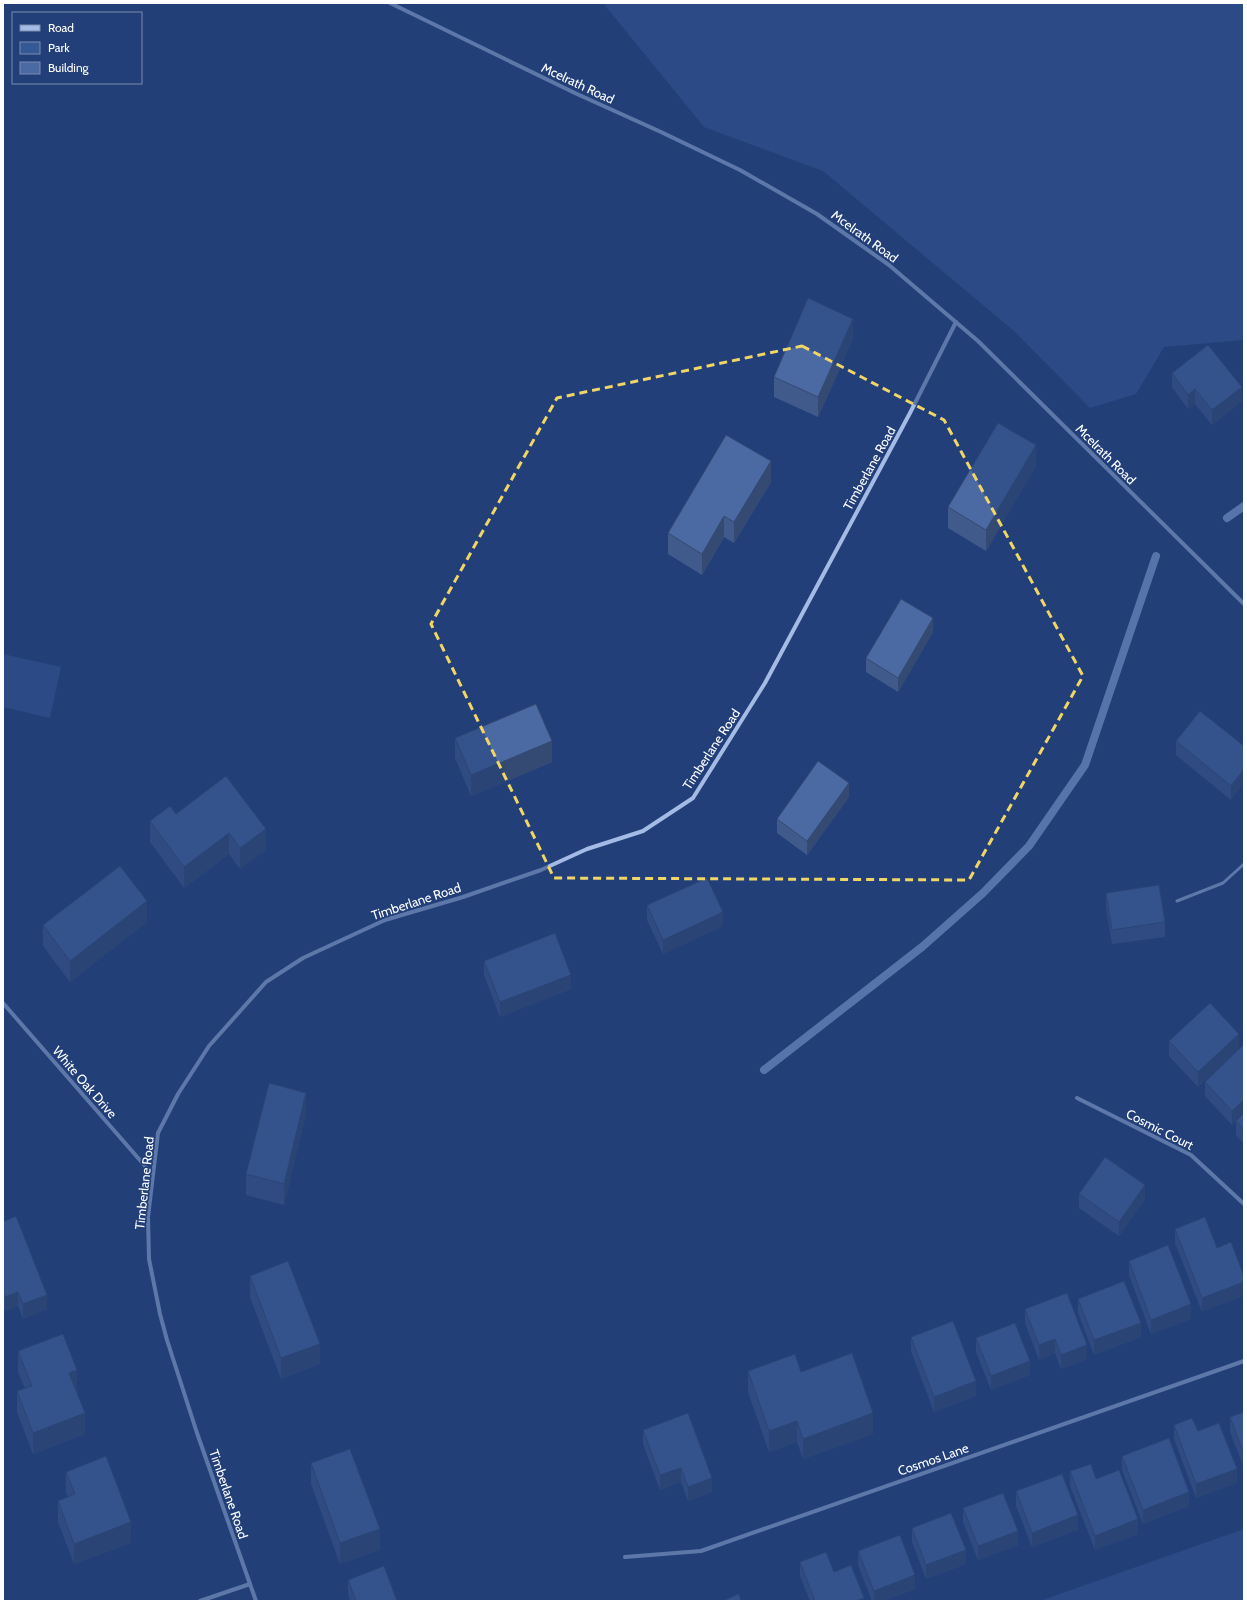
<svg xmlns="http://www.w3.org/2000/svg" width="1247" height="1604" viewBox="0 0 1247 1604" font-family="Cabin,sans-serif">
	<rect width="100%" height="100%" fill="#223f79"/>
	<!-- green -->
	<g fill="#355897">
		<path d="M603,3h641v337l-80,7 -28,47 -46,14 -76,-77 -191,-160 -119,-44z"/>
		<path d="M3,654l58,13 -11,51 -47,-11z"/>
		<path d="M1244,1529v72h-204z"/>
	</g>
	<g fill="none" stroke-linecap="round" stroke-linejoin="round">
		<!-- stream -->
		<g stroke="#98b4e6" stroke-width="8">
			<path d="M1227,518l17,-12"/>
			<path d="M764,1070l158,-123 61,-54 46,-47 56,-81 71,-209"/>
		</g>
		<!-- service -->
		<path stroke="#a4bbe5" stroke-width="3" d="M1177,901l46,-18 21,-19"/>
		<!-- minor -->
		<g stroke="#a4bbe5" stroke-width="4">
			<path d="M390,3l187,91 84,38 79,38 77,44 72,51 89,76 266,263"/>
			<path d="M3,1003l149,171"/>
			<path d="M1077,1098l114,57 53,49"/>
			<path d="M625,1557l76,-6 543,-190"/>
			<path d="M200,1601l50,-17"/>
			<path d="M256,1601l-59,-168 -30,-93 -7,-26 -11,-55 -1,-42 10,-84 20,-39 31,-48 57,-64 37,-24 82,-38 78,-23 78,-27 46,-21 56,-18 50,-33 72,-115 145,-270 46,-91"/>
		</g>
	</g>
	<!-- wall -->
	<g fill="#405a8c">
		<path d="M853,339l-35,78 -44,-20v-20z"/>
		<path d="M1172,373l70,28 -30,24 -17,-21 -7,5 -16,-22z"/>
		<path d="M1036,466l-50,85 -38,-23v-21z"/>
		<path d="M771,482l-37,61 -10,-6 -22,38 -34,-21v-21z"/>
		<path d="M933,632l-35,60 -32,-20v-14z"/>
		<path d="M455,738l97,24 -81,34 -16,-38z"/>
		<path d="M1176,741l68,5 -13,54 -55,-45z"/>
		<path d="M226,776l40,74 -26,19 -11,-15 -45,34 -34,-46v-21l26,-7z"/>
		<path d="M849,797l-42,58 -30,-22v-14z"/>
		<path d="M1106,893l59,29v15l-53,7 -6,-37z"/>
		<path d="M647,905l76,21 -60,28 -16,-34z"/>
		<path d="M147,922l-77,60 -27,-36v-21z"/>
		<path d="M484,961l87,28 -71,28 -16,-42z"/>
		<path d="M1169,1041l70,7 -41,39 -29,-31z"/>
		<path d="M1244,1044v100l-8,-9v-13l-4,3 -27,-29v-14z"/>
		<path d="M306,1114l-22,91 -38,-10v-21z"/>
		<path d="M1079,1194l66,5 -26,37 -40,-28z"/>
		<path d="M1205,1217l-3,95 -27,-69v-14z"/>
		<path d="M3,1222l44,87 -24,10 -5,-13 -13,5 -2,-5z"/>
		<path d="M1129,1261l62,58 -40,15 -22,-59z"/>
		<path d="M250,1276l70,88 -39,15 -31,-82z"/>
		<path d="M1078,1299l63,38 -47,18 -16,-42z"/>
		<path d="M1025,1309l62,50 -26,10 -6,-16 -16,7 -14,-37z"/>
		<path d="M911,1337l65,59 -42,16 -23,-61z"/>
		<path d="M976,1338l54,37 -39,15 -15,-38z"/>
		<path d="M18,1351l59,39 -1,1 9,43 -52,20 -16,-42v-21l8,-3 -7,-16z"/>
		<path d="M748,1371l53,1 72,62 -70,25 -6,-17 -28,10 -21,-60z"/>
		<path d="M1244,1412v56l-14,-36v-15z"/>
		<path d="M1174,1425l63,58 -41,15 -22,-59z"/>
		<path d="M643,1430l69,62 -24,9 -7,-19 -21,8 -17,-46z"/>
		<path d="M1122,1456l67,50 -46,18 -21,-54z"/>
		<path d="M311,1463l69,87 -40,14 -29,-80z"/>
		<path d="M1070,1471l26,8 42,55 -43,16 -25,-64z"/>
		<path d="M66,1472l65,71 -57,21 -16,-42v-21l10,-4 -2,-5z"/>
		<path d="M1016,1491l62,39 -46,17 -16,-41z"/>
		<path d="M963,1508l55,37 -40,15 -15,-38z"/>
		<path d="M912,1528l54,36 -40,15 -14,-37z"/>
		<path d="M858,1551l57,38 -32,12h-11l-14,-36z"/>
		<path d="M800,1562l34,10 30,29h-54l-10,-25z"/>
		<path d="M348,1580l49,21h-47l-2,-7z"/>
	</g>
	<!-- shaded-wall -->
	<g fill="#344a72">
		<path d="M853,319v20l-35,78v-20z"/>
		<path d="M1242,387v14l-30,24v-15z"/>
		<path d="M1195,389v15l-7,5v-14z"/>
		<path d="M1036,445v21l-50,85v-21z"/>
		<path d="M771,461v21l-37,61v-21z"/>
		<path d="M724,516v21l-22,38v-21z"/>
		<path d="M933,618v14l-35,60v-14z"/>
		<path d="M552,741v21l-81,34v-21z"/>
		<path d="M1244,769v14l-13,17v-14z"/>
		<path d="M849,783v14l-42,58v-14z"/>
		<path d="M266,829v21l-26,19v-21z"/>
		<path d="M229,833v21l-45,34v-21z"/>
		<path d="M147,901v21l-77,60v-21z"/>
		<path d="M723,912v14l-60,28v-14z"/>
		<path d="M571,975v14l-71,28v-15z"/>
		<path d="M1239,1034v14l-41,39v-15z"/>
		<path d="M306,1093v21l-22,91v-21z"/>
		<path d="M1244,1100v14l-12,11v-14z"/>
		<path d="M1145,1185v14l-26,37v-14z"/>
		<path d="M1244,1282v14l-42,16v-14z"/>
		<path d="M18,1292v14l-13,5v-14z"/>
		<path d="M47,1295v14l-24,10v-15z"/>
		<path d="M1191,1304v15l-40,15v-14z"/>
		<path d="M1141,1323v14l-47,18v-15z"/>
		<path d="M1055,1339v14l-16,7v-15z"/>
		<path d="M320,1344v20l-39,15v-21z"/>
		<path d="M1087,1345v14l-26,10v-14z"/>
		<path d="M1030,1361v14l-39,15v-14z"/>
		<path d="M77,1370v20l-8,3v-20z"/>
		<path d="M976,1381v15l-42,16v-15z"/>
		<path d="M85,1413v21l-52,20v-21z"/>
		<path d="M873,1413v21l-70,25v-20z"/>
		<path d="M797,1421v21l-28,10v-21z"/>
		<path d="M681,1468v14l-21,8v-15z"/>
		<path d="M1237,1469v14l-41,15v-14z"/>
		<path d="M712,1478v14l-24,9v-14z"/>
		<path d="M1189,1492v14l-46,18v-14z"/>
		<path d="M1078,1515v15l-46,17v-14z"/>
		<path d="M1138,1519v15l-43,16v-14z"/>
		<path d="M131,1522v21l-57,21v-20z"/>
		<path d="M380,1529v21l-40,14v-21z"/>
		<path d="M1018,1531v14l-40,15v-14z"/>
		<path d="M966,1550v14l-40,15v-14z"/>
		<path d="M915,1575v14l-32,12h-9v-10z"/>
		<path d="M864,1598v3h-9z"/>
	</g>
	<!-- building -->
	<g fill="#4b69a3" stroke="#344a72">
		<path d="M808,298l45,21 -35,78 -44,-20z"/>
		<path d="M1208,345l34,42 -30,23 -17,-21 -7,6 -16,-22z"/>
		<path d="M998,423l38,22 -50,85 -38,-23z"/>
		<path d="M726,435l45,26 -37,61 -10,-6 -22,38 -34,-21z"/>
		<path d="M901,599l32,19 -35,60 -32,-20z"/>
		<path d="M536,704l16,37 -81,34 -16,-37z"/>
		<path d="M1200,711l44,35v23l-13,17 -55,-45z"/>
		<path d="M818,761l31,22 -42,58 -30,-22z"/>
		<path d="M226,776l40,53 -26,19 -11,-15 -45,34 -34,-46 20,-15 6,8z"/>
		<path d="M120,866l27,35 -77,60 -27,-36z"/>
		<path d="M707,878l16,34 -60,28 -16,-35z"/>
		<path d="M1159,885l6,37 -53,8 -6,-37z"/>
		<path d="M555,933l16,42 -71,27 -16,-41z"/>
		<path d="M1210,1003l29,31 -41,38 -29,-31z"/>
		<path d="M1244,1044v56l-12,11 -27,-29z"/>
		<path d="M269,1083l37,10 -22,91 -38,-10z"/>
		<path d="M1244,1113v17l-8,-9z"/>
		<path d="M1105,1157l40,28 -26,37 -40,-28z"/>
		<path d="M16,1216l31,79 -24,9 -5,-12 -13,5 -2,-5v-70z"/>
		<path d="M1205,1217l12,31 14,-6 13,34v6l-42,16 -27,-69z"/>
		<path d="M1168,1245l23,59 -40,16 -22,-59z"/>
		<path d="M288,1261l32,83 -39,14 -31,-82z"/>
		<path d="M1124,1281l17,42 -47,17 -16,-41z"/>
		<path d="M1067,1293l20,52 -26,10 -6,-16 -16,6 -14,-36z"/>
		<path d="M953,1321l23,60 -42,16 -23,-60z"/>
		<path d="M1015,1323l15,38 -39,15 -15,-38z"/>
		<path d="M63,1334l14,36 -8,3 16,40 -52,20 -16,-42 15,-5 -14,-35z"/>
		<path d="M852,1353l21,60 -70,26 -6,-18 -28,10 -21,-60 47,-17 6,18z"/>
		<path d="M1244,1412v42l-14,-37z"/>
		<path d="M688,1413l24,65 -24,9 -7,-19 -21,7 -17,-45z"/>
		<path d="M1192,1418l6,13 21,-8 18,46 -41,15 -22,-59z"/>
		<path d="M1169,1438l20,54 -46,18 -21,-54z"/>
		<path d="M350,1449l30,80 -40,14 -29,-80z"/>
		<path d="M106,1456l25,66 -57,22 -16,-43 17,-7 -9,-22z"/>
		<path d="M1091,1464l5,15 23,-9 19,49 -43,17 -25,-65z"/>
		<path d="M1062,1474l16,41 -46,18 -16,-42z"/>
		<path d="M1003,1493l15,38 -40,15 -15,-38z"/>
		<path d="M951,1513l15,37 -40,15 -14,-37z"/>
		<path d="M900,1535l15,40 -41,16 -16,-40z"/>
		<path d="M826,1552l8,20 17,-7 13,33 -9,3h-40l-15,-39z"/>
		<path d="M384,1566l13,35h-41l-8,-21z"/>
		<path d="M739,1594l2,7h-19z"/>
	</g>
	<!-- marked area -->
	<path d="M0 0H1247V1604H0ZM802,346l142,74 139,256 -114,204 -415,-2 -123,-254 126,-226z" fill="#223f79" fill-opacity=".55" fill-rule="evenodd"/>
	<path fill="none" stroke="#f0d667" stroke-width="3" stroke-dasharray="8 5" stroke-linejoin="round" d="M802,346l142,74 139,256 -114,204 -415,-2 -123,-254 126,-226z"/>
	<g text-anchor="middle" stroke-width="3.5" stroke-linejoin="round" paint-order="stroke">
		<!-- street labels -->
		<g font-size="13" fill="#fff" stroke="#223f79">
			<text transform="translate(578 83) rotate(25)" y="5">Mcelrath Road</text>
			<text transform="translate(865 236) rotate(36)" y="5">Mcelrath Road</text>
			<text transform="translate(1106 454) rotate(45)" y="5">Mcelrath Road</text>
			<text transform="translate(869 468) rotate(-61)" y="5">Timberlane Road</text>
			<text transform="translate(711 749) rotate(-57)" y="5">Timberlane Road</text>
			<text transform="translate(416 901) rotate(-18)" y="5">Timberlane Road</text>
			<text transform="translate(85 1082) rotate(49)" y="5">White Oak Drive</text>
			<text transform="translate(1160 1129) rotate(27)" y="5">Cosmic Court</text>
			<text transform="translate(144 1183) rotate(-84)" y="5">Timberlane Road</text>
			<text transform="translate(933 1459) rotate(-19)" y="5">Cosmos Lane</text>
			<text transform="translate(229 1494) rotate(71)" y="5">Timberlane Road</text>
		</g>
	</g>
	<!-- border -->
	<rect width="1247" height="1604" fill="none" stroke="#ffffff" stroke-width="8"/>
	<!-- legend -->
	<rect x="12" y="12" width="130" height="72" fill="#223f79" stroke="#7a8caf"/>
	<rect x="20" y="25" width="20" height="6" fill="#a4bbe5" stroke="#7a8caf"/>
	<text x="48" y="32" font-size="12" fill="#ffffff">Road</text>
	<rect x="20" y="42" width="20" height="12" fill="#355897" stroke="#7a8caf"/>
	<text x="48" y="52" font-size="12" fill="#ffffff">Park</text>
	<rect x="20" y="62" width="20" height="12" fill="#4b69a3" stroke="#7a8caf"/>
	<text x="48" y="72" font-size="12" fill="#ffffff">Building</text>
</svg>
